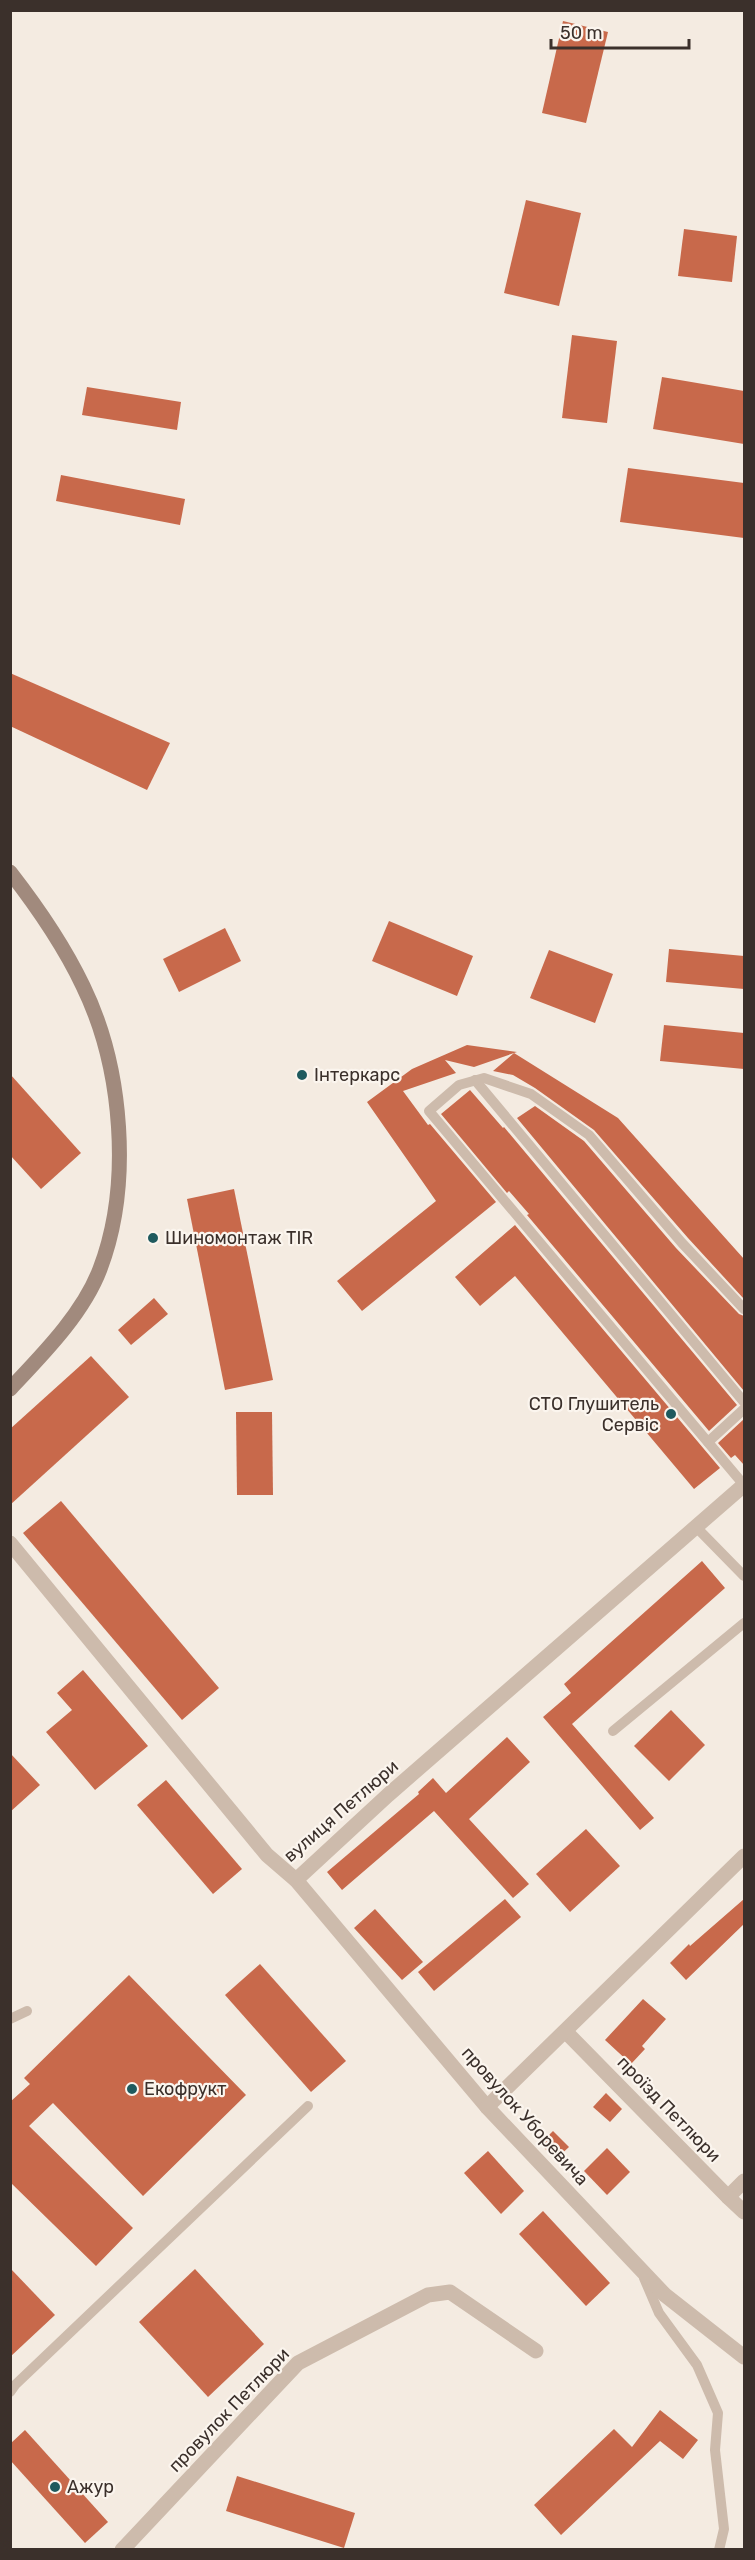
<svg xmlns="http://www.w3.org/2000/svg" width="755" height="2560" viewBox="0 0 755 2560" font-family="Rubik,sans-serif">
	<rect width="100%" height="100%" fill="#f4ebe1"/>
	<!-- building -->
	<g fill="#c8694b">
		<path d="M563,21l45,11 -22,91 -44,-10z"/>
		<path d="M526,200l55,13 -22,93 -55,-13z"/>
		<path d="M684,229l53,7 -5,46 -54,-6z"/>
		<path d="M572,335l45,6 -10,82 -45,-5z"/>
		<path d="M662,377l82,14v53l-91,-15z"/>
		<path d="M87,387l94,15 -4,28 -95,-15z"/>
		<path d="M628,468l116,15v55l-124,-16z"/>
		<path d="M61,475l124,24 -5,26 -124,-24z"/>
		<path d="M10,673l160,70 -23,47 -137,-64z"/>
		<path d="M389,921l84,35 -16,40 -85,-35z"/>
		<path d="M225,928l16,33 -62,31 -16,-33z"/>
		<path d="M669,949l75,7v33l-78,-7z"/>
		<path d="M549,950l64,24 -18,49 -65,-25z"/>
		<path d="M664,1025l80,8v36l-84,-8z"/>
		<path d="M467,1045l50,7 -3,1 104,65 126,141v40l-56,-61 -94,-108 -59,-42 -22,-13 -20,-4 21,-18 -40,14 -29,-7 11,13 -53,18 25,34 2,-1 66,78 -134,109 -25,-30 99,-80 -69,-99 45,-33z"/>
		<path d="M10,1074l71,79 -40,36 -31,-34z"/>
		<path d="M470,1090l33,38 1,-1 233,278 -28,26 -182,-216 2,-1 -20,-23 -2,2 -66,-79z"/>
		<path d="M535,1106l49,35 92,107 63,66 5,2v75l-227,-273z"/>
		<path d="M234,1189l39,191 -48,10 -38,-191z"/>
		<path d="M515,1225l205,243 -26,21 -179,-213 -35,30 -25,-29z"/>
		<path d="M154,1298l14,16 -37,31 -13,-15z"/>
		<path d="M91,1356l38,41 -119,108v-76z"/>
		<path d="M236,1412h36l1,83h-36z"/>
		<path d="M744,1419v46l-9,-10 -4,3 -13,-15z"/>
		<path d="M61,1501l158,187 -37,32 -159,-187z"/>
		<path d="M702,1561l23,27 -153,136 82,94 -14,12 -97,-113 28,-24 -7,-9z"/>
		<path d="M83,1670l65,76 -53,44 -49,-58 26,-22 -15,-17z"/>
		<path d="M671,1710l34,35 -36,36 -35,-35z"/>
		<path d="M507,1737l23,25 -61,57 60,65 -16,14 -79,-87 -92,79 -15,-18 92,-78 -1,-2 15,-14 13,15z"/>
		<path d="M10,1753l30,32 -30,27z"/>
		<path d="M166,1780l76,89 -29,25 -76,-89z"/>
		<path d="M586,1829l34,37 -50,46 -34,-38z"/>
		<path d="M505,1899l16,18 -87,74 -16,-19z"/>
		<path d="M744,1899v25l-58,56 -16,-17 19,-19 1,2z"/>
		<path d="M375,1909l48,53 -21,18 -48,-52z"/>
		<path d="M260,1964l86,97 -35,31 -86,-97z"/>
		<path d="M129,1975l117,120 -103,101 -90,-93 -24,23 104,102 -37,38 -86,-84v-80l20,-18 -6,-6z"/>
		<path d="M643,1999l23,20 -24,27 3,3 -14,15 -26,-24z"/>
		<path d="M606,2093l16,16 -12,13 -17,-15z"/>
		<path d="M553,2131l16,16 -13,12 -16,-15z"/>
		<path d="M607,2148l23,24 -23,23 -23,-24z"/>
		<path d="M488,2151l36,40 -23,23 -37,-41z"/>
		<path d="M543,2211l67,72 -24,23 -67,-72z"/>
		<path d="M10,2268l45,47 -45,42z"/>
		<path d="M195,2269l69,75 -56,53 -69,-75z"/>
		<path d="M660,2410l38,30 -15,19 -23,-18 -99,94 -27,-30 80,-76 18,18z"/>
		<path d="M25,2430l83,92 -23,21 -75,-83v-16z"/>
		<path d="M237,2476l118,37 -11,35 -118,-37z"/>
	</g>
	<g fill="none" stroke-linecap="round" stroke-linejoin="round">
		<!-- lane -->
		<g stroke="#cdbbac" stroke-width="10">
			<path d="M475,1080l269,322"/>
			<path d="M708,1442l36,-33"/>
			<path d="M744,1485l-315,-374 30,-26 25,-7 47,16 58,41 93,108 62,66"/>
			<path d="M697,1528l47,48"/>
			<path d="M613,1731l131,-108"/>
			<path d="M10,2019l17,-8"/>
			<path d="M644,2278l15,35 38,52 21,48 -3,37 9,79 -5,21"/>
			<path d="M10,2392l5,-7 293,-279"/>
		</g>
		<!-- street -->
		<g stroke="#cdbbac" stroke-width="15">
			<path d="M10,1543l257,312 29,25 191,227 178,188 79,62"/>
			<path d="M296,1880l92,-85 356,-310"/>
			<path d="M566,2032l162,165 16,-16"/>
			<path d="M487,2107l257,-251"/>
			<path d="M728,2197l16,15"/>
			<path d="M122,2550l176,-187 130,-68 22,-3 86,59"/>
		</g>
		<!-- secondary -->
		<path stroke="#a18a7d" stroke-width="15" d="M10,872c28,36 54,74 73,114 40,82 49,199 17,283 -17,45 -58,86 -90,120"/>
	</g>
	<!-- markers -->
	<g fill="#1f5a5e" stroke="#fbf5ee" stroke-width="2">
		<circle cx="302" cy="1075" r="6"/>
		<circle cx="153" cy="1238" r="6"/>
		<circle cx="671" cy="1414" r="6"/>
		<circle cx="132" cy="2089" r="6"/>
		<circle cx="55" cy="2487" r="6"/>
	</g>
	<g text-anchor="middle" stroke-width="4.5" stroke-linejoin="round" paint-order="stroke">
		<!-- poi labels -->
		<g font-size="18" fill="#3b302b" stroke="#fbf5ee" text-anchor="start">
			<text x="314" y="1081">Інтеркарс</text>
			<text x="165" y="1244">Шиномонтаж TIR</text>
			<text x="659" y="1410" text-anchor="end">СТО Глушитель<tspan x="659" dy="21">Сервіс</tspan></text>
			<text x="144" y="2095">Екофрукт</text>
			<text x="67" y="2493">Ажур</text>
		</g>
		<!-- street labels -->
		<g font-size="18" fill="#3b302b" stroke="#fbf5ee">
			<text transform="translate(341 1811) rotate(-41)" y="6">вулиця Петлюри</text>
			<text transform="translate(669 2109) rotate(46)" y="6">проїзд Петлюри</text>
			<text transform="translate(525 2116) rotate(48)" y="6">провулок Уборевича</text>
			<text transform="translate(229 2410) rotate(-46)" y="6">провулок Петлюри</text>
		</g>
	</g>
	<!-- border -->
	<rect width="755" height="2560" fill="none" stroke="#3b302b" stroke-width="24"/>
	<!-- scale -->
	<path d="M551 39v9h138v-9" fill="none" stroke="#3b302b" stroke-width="3"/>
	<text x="560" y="39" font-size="18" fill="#3b302b" stroke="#fbf5ee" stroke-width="4.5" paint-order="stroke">50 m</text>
</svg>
